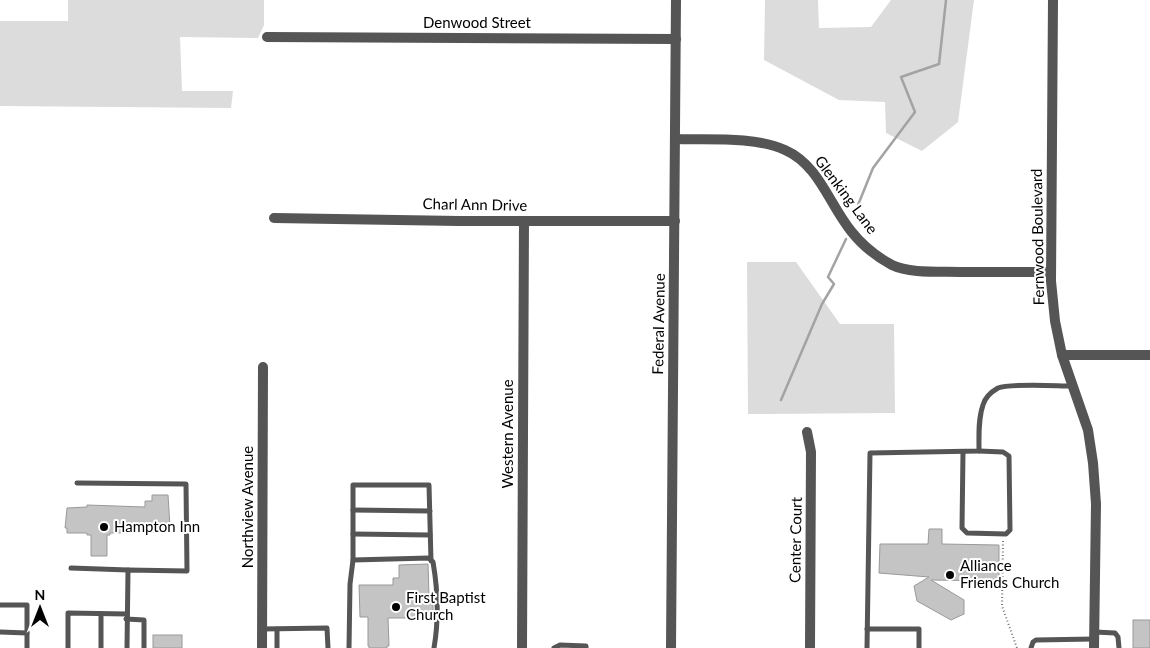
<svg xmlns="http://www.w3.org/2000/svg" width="1150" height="648" viewBox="0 0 1150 648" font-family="Lato,sans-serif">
	<rect width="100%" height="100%" fill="#fff"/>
	<!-- green -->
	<g fill="#dcdcdc">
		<path d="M68,0h196v25l-6,13 -78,-1 2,54h51l-2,17 -231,-2v-85h68z"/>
		<path d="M765,0h53l1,28 52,-1 20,-27h83l-16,122 -36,29 -36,-18 -1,-31 -46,-2 -75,-40z"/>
		<path d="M747,262h49l44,62h54l1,89 -147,1z"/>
	</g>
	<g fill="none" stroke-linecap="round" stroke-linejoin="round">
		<!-- stream -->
		<g stroke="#a3a3a3" stroke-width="2.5">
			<path d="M858,205l15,-37 42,-56 -14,-35 38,-13 7,-64"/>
			<path d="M781,400l41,-96 12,-20 -6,-7 18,-38"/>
		</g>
	</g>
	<!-- building -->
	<g fill="#c4c4c4" stroke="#999">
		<path d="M152,495h16l2,32h-2l-1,5 -57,1v2h-3v21h-16v-21h-4v-2h-20v-5h-2l2,-20 20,-1v-2l58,2v-6h7z"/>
		<path d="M929,529h13v15l57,1v36l-68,-1 33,20v14l-13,6 -34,-19 -3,-15 15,-9 -50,-4 1,-29h48z"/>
		<path d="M428,564l1,33h4v21h-45l1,28h-2v2h-18v-2h-1v-29h-8l-1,-32h34v-7h6v-13z"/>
		<rect x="1133" y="620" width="17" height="28"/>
		<rect x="153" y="635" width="29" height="13"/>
	</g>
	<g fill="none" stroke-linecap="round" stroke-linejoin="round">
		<!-- path -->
		<path stroke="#777" stroke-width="2" stroke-dasharray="1 2.5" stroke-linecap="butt" d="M1003,541l-1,65 15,42"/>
		<!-- lane -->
		<g stroke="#555" stroke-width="5">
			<path d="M963,452l-1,76 5,5 39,1 4,-4 -1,-74 -6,-4 -24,-1"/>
			<path d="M77,483l109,1 1,87 -59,-1 -1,78"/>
			<path d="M353,510l77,1"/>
			<path d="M353,534l77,1"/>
			<path d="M353,560l76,-2 4,4c5,29 6,57 1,86"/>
			<path d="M71,568l57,2"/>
			<path d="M0,605h27v43"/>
			<path d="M101,614v34"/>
			<path d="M126,619l18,1v28"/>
			<path d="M262,629l65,-1 1,20"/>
			<path d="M867,629h52v19"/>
			<path d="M0,632l27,1"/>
			<path d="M1095,632l20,1 3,4 1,11"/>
			<path d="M68,648v-35l59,1"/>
			<path d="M277,648v-19"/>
			<path d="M349,648l1,-64 3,-24v-75h76l2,76"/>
			<path d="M554,648l6,-3 26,1v2"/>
			<path d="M867,648l3,-195 109,-2c0,-15 -1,-32 4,-46 2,-8 8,-13 15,-17 13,-5 58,-2 75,-2"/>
			<path d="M1031,648l2,-6 3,-2 58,-1"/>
		</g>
		<!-- street -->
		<g stroke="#555" stroke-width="10">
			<path d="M1053,0l-2,281 4,40 7,34 26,75 5,33 3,41 -2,144"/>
			<path d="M267,37l409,2"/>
			<path d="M675,139c34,1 79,-3 110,11 34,15 44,54 66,81 11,14 26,26 41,34 18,9 51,6 72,7 29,0 58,0 87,0"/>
			<path d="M274,218l185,3h216"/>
			<path d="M1062,355h88"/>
			<path d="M807,432l4,20 -1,196"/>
			<path d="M262,648l1,-281"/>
			<path d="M522,648l2,-427"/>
			<path d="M671,648l5,-648"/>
		</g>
	</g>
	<!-- markers -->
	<g fill="#000" stroke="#fff" stroke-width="2">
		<circle cx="104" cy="527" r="5"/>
		<circle cx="950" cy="575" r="5"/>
		<circle cx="396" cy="607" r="5"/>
	</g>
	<g text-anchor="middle" stroke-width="4" stroke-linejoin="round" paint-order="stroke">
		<!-- street labels -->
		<g font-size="15" fill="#000" stroke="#fff">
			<text x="477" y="28">Denwood Street</text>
			<text transform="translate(846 195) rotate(53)" y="5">Glenking Lane</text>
			<text transform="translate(475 205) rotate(1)" y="5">Charl Ann Drive</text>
			<text transform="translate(1038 237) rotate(-91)" y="5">Fernwood Boulevard</text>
			<text transform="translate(659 324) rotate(-89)" y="5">Federal Avenue</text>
			<text transform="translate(508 434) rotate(-90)" y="5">Western Avenue</text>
			<text transform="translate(248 507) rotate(-90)" y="5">Northview Avenue</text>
			<text transform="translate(796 540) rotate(-89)" y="5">Center Court</text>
		</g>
		<!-- poi labels -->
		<g font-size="15" fill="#000" stroke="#fff" text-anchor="start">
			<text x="114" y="532">Hampton Inn</text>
			<text x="960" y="571">Alliance<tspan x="960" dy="17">Friends Church</tspan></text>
			<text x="406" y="603">First Baptist<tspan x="406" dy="17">Church</tspan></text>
		</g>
	</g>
	<!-- north arrow -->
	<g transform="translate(40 608)" stroke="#ffffff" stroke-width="4" paint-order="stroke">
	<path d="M0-4L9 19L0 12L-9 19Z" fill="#000000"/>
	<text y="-8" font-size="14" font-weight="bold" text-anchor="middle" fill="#000000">N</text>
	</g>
</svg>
